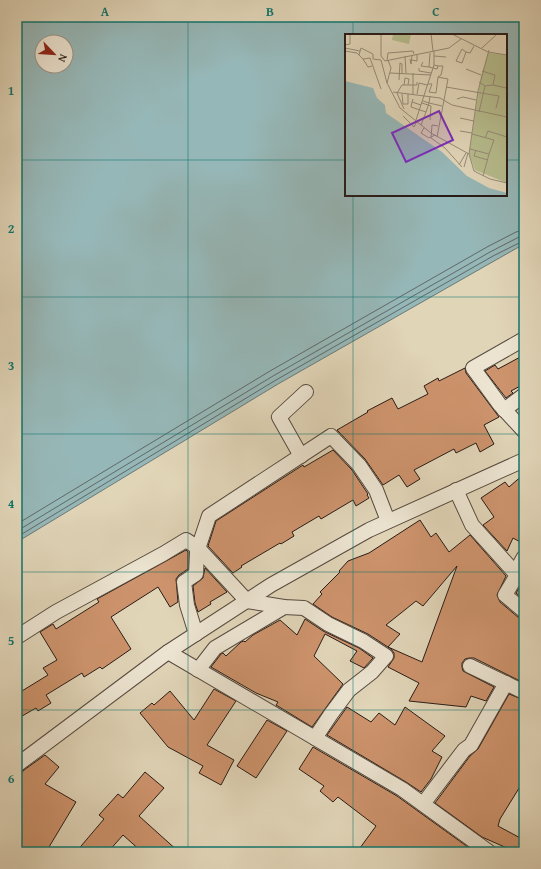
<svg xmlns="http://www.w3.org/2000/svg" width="541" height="869" viewBox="0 0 541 869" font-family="'Gentium Book Plus',serif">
	<rect width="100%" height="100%" fill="#e1d5b8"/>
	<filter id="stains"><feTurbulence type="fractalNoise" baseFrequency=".005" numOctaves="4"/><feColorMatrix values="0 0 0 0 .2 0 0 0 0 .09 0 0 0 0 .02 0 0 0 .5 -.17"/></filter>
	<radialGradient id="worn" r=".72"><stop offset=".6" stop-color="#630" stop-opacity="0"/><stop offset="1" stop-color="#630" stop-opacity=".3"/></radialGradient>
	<!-- water -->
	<path fill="#96b7b7" stroke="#6a7977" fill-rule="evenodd" d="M17,17h507v227l-246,140 -261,158zM346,35h160v160h-160zM42,42h24v24h-24z"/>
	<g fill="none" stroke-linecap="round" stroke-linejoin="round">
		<!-- shore -->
		<g stroke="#5f6967" stroke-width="1">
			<path d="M17,524l253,-153 217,-124 29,-15 8,-2"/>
			<path d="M17,531l256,-155 217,-124 29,-15 5,-1"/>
			<path d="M17,537l259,-157 217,-124 28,-14 3,-1"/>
		</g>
	</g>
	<!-- building -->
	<g fill="#cd936c" stroke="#281b17" fill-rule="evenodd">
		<path d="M524,355v29l-13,7 2,2 -7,5 -21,-27 10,-6 3,4z"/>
		<path d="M465,368l1,5 33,44 -15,8 10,19 -14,8 -4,-9 -20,10 -2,-4 -40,21 6,9 -13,8 -8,-12 -16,10 -18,-26 -28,-29 31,-18 -1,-1 25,-13 6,11 30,-15 -4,-8 14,-8 1,3z"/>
		<path d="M333,450l19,20 16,24 -1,1 2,3 -13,8 -3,-6 -32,19 -2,-3 -27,16 2,4 -13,8 -1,-1 -39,23 1,1 -9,6 -1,-1 -24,-26 8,-25 87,-56 1,2z"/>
		<path d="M524,474v70l-11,-6 -6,13 -24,-26 11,-8 -13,-19 24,-16 4,5z"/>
		<path d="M420,520l11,17 5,-4 13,19 21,-17 36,41 -9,19 3,7 19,16 5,1v64l-50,-25h-5l-4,1 -3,4v4l1,4 31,16 -8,14 -15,-5 -5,11 -57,-6 10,-18 -31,-16 6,-9v-5l-3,-4 -23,-15 -36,-17 -19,-13 9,-10 -2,-2 20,-20 -1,-1 9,-10 21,-8zM457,566l-35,96 -34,-15 12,-13 -14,-9 30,-24 7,5z"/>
		<path d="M186,550l2,2v17l-9,6 -3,4 2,23 -8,5 -12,-20 -47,30 20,32 -29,20 -2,-2 -16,10 -2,-4 -36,22 5,8 -13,8 -2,-3 -19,11v-25l31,-19 -5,-7 14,-8 -17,-28 13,-8 3,5 43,-27 -2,-3z"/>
		<path d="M205,568l22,24 -17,10 1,2 -13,8 -3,-9 -2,-17 10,-8z"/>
		<path d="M523,582l1,1v17l-8,-7z"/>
		<path d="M305,619l18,12 36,17 14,10 -9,10 -14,-7 7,-10 -32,-17 -11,22 29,28 -31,43 -36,-22 2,-3 -22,-9 -45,-26 10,-13 2,-1 3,3 15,-14 3,-1 1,1 8,-7 27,-15 17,15z"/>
		<path d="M214,689l22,12 -29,44 27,15 -13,25 -22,-12 4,-7 -35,-19 -28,-34 12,-10 2,2 16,-14 24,29z"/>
		<path d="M509,694l15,6v80l-24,39 -2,7 26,14v12h-8l-34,-15 -47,-34 35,-47 8,-7z"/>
		<path d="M347,707l24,15 8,-9 16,12 10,-18 40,29 -13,15 10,6 -11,22 -10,13 -15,-10 -79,-47z"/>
		<path d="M267,720l20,11 -31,47 -19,-12z"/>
		<path d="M313,747l84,49 75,54 -2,2h-113l19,-26 -38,-29 -5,5 -13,-11 4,-5 -25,-17z"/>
		<path d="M45,755l14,12 -14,17 31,18 -30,50h-29v-74l7,-8z"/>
		<path d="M145,772l19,16 -25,28 40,36h-37l-19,-17 -15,17h-32l28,-33 -5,-4 19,-21 5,4z"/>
	</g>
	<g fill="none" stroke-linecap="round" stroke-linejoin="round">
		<!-- minor casing -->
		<g stroke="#564a3f" stroke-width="16">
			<g id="minor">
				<path d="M524,339l-51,29 27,37 24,26"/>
				<path d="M504,410l20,-15"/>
				<path d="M301,456l-22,-39 27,-25"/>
				<path d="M456,490l16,35 45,50 -12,20 19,16"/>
				<path d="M515,573l9,-16"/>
				<path d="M196,634l-9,-29 -3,-23 12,-8 1,-22 12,-36 122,-80 28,29 17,25 12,31"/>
				<path d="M17,637l39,-25 107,-58 23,-14 12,8 49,53 37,6 20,1 24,16 35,17 23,15 -14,16 -23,18 -18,24 -16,24"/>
				<path d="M168,652l234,137 87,63"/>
				<path d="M470,666l54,26"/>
				<path d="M198,670l17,-22 69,-41"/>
				<path d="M17,765l151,-113 103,-67 98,-55 155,-70"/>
				<path d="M423,804l41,-54 7,-5 35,-62"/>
			</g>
		</g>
		<!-- minor -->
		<use href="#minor" stroke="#ece4d1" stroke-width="14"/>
	</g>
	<!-- grid -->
	<path fill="none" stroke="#0f766e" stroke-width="1" stroke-opacity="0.55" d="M188,17v835M353,17v18M17,160h329M506,160h18M353,195v657M17,297h507M17,434h507M17,572h507M17,710h507"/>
	<!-- overview -->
	<g transform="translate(345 34)">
		<rect width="162" height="162" fill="#e1d5b8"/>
		<path d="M48,0h18l-2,10 -17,-4zM143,19l19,2v128l-32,-13 -6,-16 12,-78z" fill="#b6bc8d"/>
		<path d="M0,47l28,7 4,10 8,7 1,8 56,39 25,24 22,12 18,5v3h-162z" fill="#96b7b7"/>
		<path fill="none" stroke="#978b78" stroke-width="1" d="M36,0v22l4,5 64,-13 12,-9M86,0l2,17M107,0l36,18 19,3M0,11l5,-1v-10M0,14l15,3M137,14l15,-14M117,15l4,3 -4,11 -6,-2zM144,16l-11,41 -9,63 5,17 16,8 17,4M0,17l12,2 6,6 7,-1 11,31M121,18l4,1 4,-7M14,21l2,-7 12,6v5l8,1 6,23 13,25 31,25 38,21M60,22l1,17M89,22l12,1M18,25l5,8 4,-1M65,25l1,5 1,-9M67,26l5,1v-7M42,27l1,-8 25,-2 1,3M78,28l-2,4 8,1 1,-14M84,33l8,2 1,-3 -4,-1M74,34v3l12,2M121,35l15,6M137,37l13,4 -2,10 -8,1M45,39l41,2M68,39v21M54,46l1,-17 2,1v9M42,49l4,-15 -3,-8M83,50h4l-3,8 7,1 2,-16M59,51l1,-7 4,1 -1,6M148,51l13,3 1,-5M101,53l53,9 -3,12M48,58l47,6 12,7 55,12M52,59l5,-8h15v-3M52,59l7,16M57,60l1,10h5v-10M72,60l2,-11 8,2M68,65l-1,3 9,3M112,65l6,-2 13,3M78,67l6,2 1,-7M67,68l-1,5 15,5 3,-9M77,69l9,3 -1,14M84,69l13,3M134,78l6,-26 -6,-4M58,82l11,11 3,-6M115,84l14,3M71,86l18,-55v-14M76,91l5,-13M93,92l-6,-1 -1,13 14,10 17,19M79,94l-3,5 8,5 6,-3M115,97l12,2M127,100l22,6 -5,14M92,103l11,-58 -10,-2 3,-2 2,-9h-5M140,104l3,-7 19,6M125,115l19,5 -6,22M131,116l-2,6 14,4M114,131l7,-12M119,133l4,-14"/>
		<path fill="#7b2cbf" fill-opacity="0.15" stroke="#7b2cbf" stroke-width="2" d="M94,77l14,29 -47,22 -14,-29z"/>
		<rect width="162" height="162" fill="none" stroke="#281b17" stroke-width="2"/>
	</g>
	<!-- margin -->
	<rect width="541" height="869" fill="none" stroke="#e1d5b8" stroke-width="44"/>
	<!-- north arrow -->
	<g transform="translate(54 54) rotate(115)"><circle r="19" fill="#ece4d1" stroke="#9e9487"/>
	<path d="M0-3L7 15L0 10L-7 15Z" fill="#8f2418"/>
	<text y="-6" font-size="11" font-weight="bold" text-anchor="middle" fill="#281b17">N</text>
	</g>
	<rect x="22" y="22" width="497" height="825" fill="none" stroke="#0f766e" stroke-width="1.5"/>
	<g font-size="13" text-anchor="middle" font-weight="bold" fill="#0f766e">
		<text x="105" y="16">A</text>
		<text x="270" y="16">B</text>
		<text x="436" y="16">C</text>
		<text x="11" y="95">1</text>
		<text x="11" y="233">2</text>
		<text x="11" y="370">3</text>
		<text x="11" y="508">4</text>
		<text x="11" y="645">5</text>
		<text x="11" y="783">6</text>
	</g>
	<rect width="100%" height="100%" filter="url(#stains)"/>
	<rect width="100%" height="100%" fill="url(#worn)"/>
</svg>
